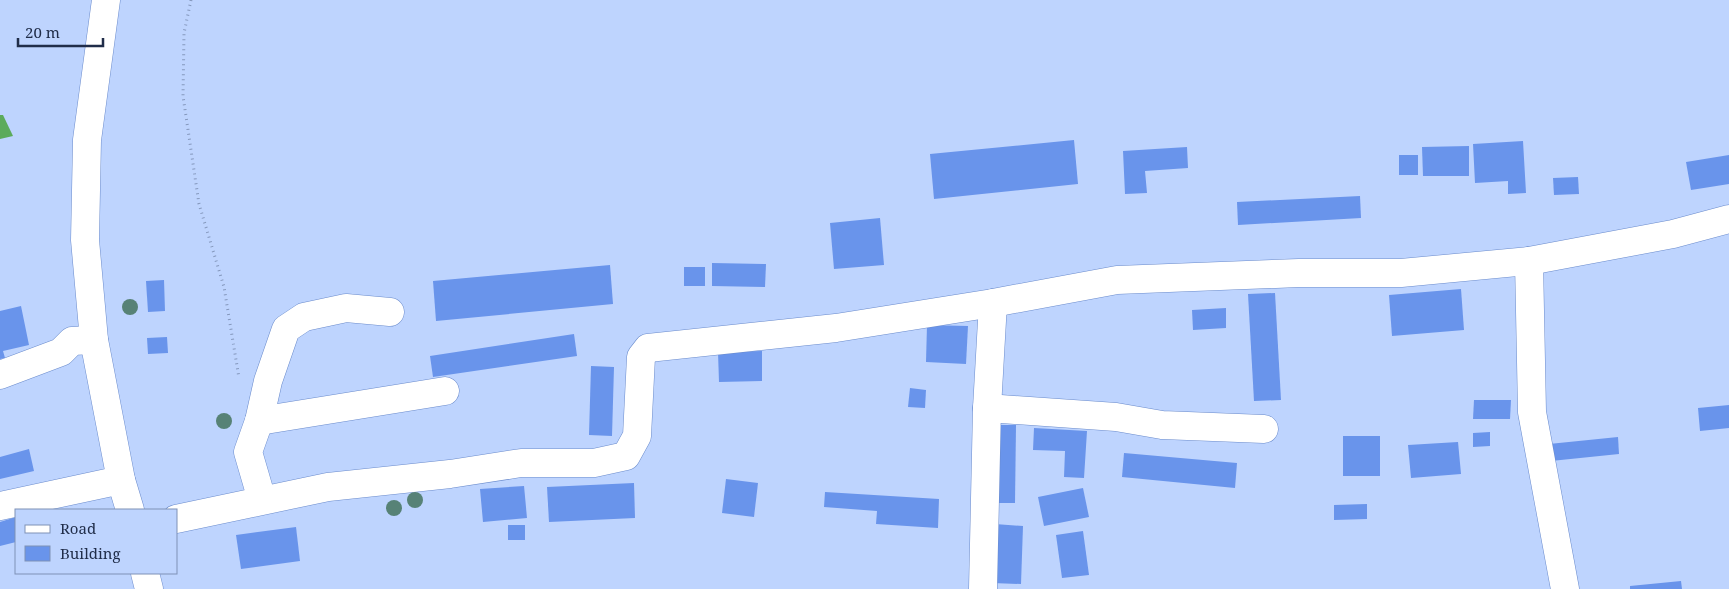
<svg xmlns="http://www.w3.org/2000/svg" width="1729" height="589" viewBox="0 0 1729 589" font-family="'Noto Serif',serif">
	<rect width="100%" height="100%" fill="#bed4fe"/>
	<!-- forest -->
	<path fill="#5cab5b" d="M0,115h3l10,21 -13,3z"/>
	<!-- building -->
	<g fill="#6994eb">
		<path d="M1074,140l4,44 -144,15 -4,-45z"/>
		<path d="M1523,141l3,52 -18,1v-13l-33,2 -2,-39z"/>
		<path d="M1469,146v30h-46l-1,-29z"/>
		<path d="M1187,147l1,21 -43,3 2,22 -22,1 -2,-43z"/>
		<rect x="1399" y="155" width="19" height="20"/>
		<path d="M1729,155v29l-38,6 -5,-28z"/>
		<path d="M1578,177l1,17 -25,1 -1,-17z"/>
		<path d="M1360,196l1,22 -123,7 -1,-23z"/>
		<path d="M880,218l4,47 -50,4 -4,-46z"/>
		<path d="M712,263l54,1 -1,23 -53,-1z"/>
		<path d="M610,265l3,39 -177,17 -3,-40z"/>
		<rect x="684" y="267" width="21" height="19"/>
		<path d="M164,280l1,31 -17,1 -2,-31z"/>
		<path d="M1461,289l3,41 -72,6 -3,-41z"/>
		<path d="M1275,293l6,107 -27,1 -6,-107z"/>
		<path d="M21,306l8,39 -26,6 2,7 -5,1v-48z"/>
		<path d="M1226,308v20l-33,2 -1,-20z"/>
		<path d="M927,325l41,1 -2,38 -40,-2z"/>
		<path d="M574,334l3,22 -144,21 -3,-21z"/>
		<path d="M167,337l1,16 -20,1 -1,-16z"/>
		<path d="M762,351v30l-43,1 -1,-30z"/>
		<path d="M591,366l23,1 -2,69 -23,-1z"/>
		<path d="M910,388l16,2 -1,18 -17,-1z"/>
		<path d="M1474,400h37l-1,19h-37z"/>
		<path d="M1729,405v23l-29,3 -2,-23z"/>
		<path d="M994,425h22l-1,78h-22z"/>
		<path d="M1034,428l53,3 -3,47 -20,-1 1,-26 -32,-1z"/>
		<path d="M1490,432v14l-17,1v-14z"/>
		<rect x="1343" y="436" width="37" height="40"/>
		<path d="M1618,437l1,17 -68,7 -2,-17z"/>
		<path d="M1458,442l3,32 -50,4 -3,-33z"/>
		<path d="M29,449l5,22 -34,8v-22z"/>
		<path d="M1124,453l113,10 -2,25 -113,-11z"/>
		<path d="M726,479l32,4 -4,34 -32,-4z"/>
		<path d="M634,483l1,35 -86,4 -2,-35z"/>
		<path d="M524,486l3,32 -44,4 -3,-33z"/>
		<path d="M1083,488l6,29 -45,9 -6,-29z"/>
		<path d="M825,492l114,7 -1,29 -62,-4 1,-13 -53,-4z"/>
		<path d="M1367,504v15l-33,1v-15z"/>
		<path d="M16,517v25l-16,4v-24z"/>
		<path d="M995,524l28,2 -2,58 -29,-1z"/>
		<rect x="508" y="525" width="17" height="15"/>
		<path d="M296,527l4,34 -59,8 -5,-34z"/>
		<path d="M1083,531l6,44 -27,3 -6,-43z"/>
		<path d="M1681,581l1,8h-52v-3z"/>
	</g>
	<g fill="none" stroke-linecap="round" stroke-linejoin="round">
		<!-- minor casing -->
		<g stroke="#6a8bcc" stroke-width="29">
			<g id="minor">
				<path d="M1529,261l3,151 33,177"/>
				<path d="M0,375l61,-23 11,-11 22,-1"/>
				<path d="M987,408l129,9 46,8 102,4"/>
				<path d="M259,421l186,-30"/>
				<path d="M262,500l-14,-48 11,-31 9,-40 18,-52 18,-12 42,-9 44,4"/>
				<path d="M0,506l121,-26"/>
				<path d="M176,519l152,-32 122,-13 71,-11h73l32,-7 11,-20 4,-79 7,-9 188,-20 157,-25 124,-23 182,-7h102l128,-12 144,-27 56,-15"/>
				<path d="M983,589l4,-181 6,-105"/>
			</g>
		</g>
		<!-- major casing -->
		<g stroke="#6a8bcc" stroke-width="29">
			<g id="major">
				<path d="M106,0l-19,140 -2,100 9,100 27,140 9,30"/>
				<path d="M145,573l4,16"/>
			</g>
		</g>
		<!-- path -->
		<path stroke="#8598bd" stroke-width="3" stroke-dasharray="1 4" stroke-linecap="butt" d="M191,0l-7,33 -1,63 16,108 25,83 15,91"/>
		<!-- minor -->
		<use href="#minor" stroke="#fff" stroke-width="28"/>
		<!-- major -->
		<use href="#major" stroke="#fff" stroke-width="28"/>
	</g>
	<!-- trees -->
	<g fill="#578276">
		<circle cx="130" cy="307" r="8"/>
		<circle cx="224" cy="421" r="8"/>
		<circle cx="415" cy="500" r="8"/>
		<circle cx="394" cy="508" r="8"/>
	</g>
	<!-- legend -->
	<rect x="15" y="509" width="162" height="65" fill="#bed4fe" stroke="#7f91b6"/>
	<rect x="25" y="525" width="25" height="8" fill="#ffffff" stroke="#7f91b6"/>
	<text x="60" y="534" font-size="15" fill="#202d49">Road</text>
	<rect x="25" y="546" width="25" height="15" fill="#6994eb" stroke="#7f91b6"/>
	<text x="60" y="559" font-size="15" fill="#202d49">Building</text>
	<!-- scale -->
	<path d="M18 38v8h85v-8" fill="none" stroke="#202d49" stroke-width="2.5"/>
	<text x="25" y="38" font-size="15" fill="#202d49" stroke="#bed4fe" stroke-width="4" paint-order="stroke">20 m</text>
</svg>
